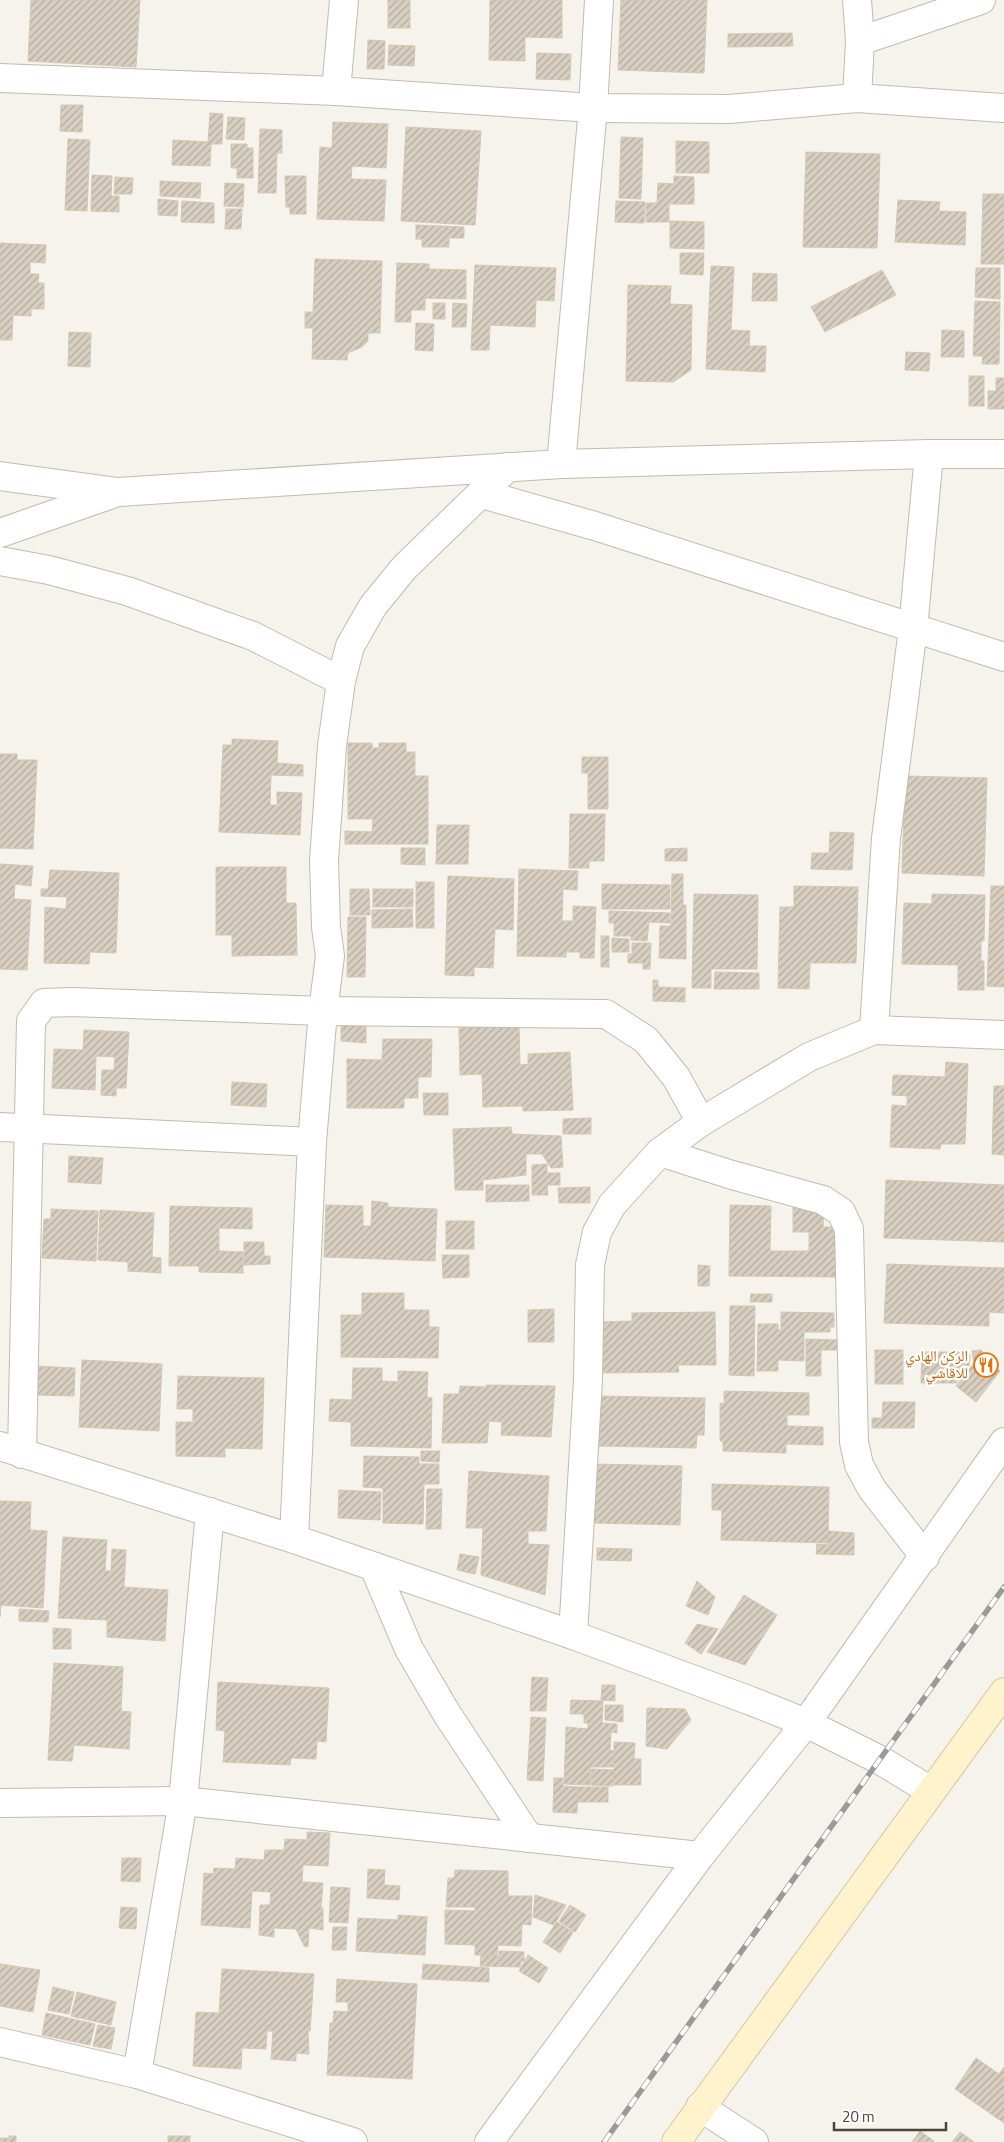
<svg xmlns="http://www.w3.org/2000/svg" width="1004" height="2142" viewBox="0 0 1004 2142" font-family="'Titillium Web','Noto Naskh Arabic',sans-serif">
	<defs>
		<pattern id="building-hatch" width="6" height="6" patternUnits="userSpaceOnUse" patternTransform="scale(1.25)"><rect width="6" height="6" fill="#d8cfc1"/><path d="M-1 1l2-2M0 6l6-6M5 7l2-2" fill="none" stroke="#b1aa9e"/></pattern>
	</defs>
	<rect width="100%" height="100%" fill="#f6f3ec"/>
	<!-- building -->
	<g fill="url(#building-hatch)" stroke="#d3c7b4">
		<path d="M31,0h109l-4,67 -108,-6z"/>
		<rect x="388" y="0" width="22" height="28"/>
		<path d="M490,0h72v38l-37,-1v24l-36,-1z"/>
		<path d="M621,0h86l-3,73 -86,-3z"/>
		<path d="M792,33l1,13 -65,1v-13z"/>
		<path d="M368,40l17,1 -1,28h-17z"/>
		<path d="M389,45l26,1 -1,20 -26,-1z"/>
		<path d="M537,53l34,1 -1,26 -34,-1z"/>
		<path d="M61,105h22l-1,27 -22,-1z"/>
		<path d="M210,113l13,1 -1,30h-11l-1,22 -38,-1 1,-25 35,2z"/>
		<path d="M228,117l17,1 -1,22 -18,-1z"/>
		<path d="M333,122l55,2 -2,44 -34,-2 -1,13 35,1 -2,41 -67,-2 3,-72 12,1z"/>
		<path d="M406,127l75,4 -6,94 -74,-4z"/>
		<path d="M260,129l22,1v23h-5l-1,40h-18z"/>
		<path d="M621,137l22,1 -2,61 -22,-1z"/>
		<path d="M68,139l22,1 -3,71 -22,-1z"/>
		<path d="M676,141l33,1v31h-33z"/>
		<path d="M231,144h16v4h6v30h-16v-10h-6z"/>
		<path d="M806,152l74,2 -3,94 -74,-1z"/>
		<path d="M92,175l20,1 -1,20h8v16l-28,-1z"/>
		<path d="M285,176h21v38h-16v-7h-4z"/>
		<path d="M674,176l20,1v27h-25v18h-23v-19h11l1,-20 16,1z"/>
		<path d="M115,177l18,1 -1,16h-18z"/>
		<path d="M160,181l41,2 -1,15 -40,-2z"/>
		<path d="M225,183l19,1 -1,23 -19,-1z"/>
		<path d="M983,194h21v70h-23z"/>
		<path d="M158,199l20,2 -1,15 -19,-1z"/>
		<path d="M898,200l42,2 -1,9 27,1 -1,33 -70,-3z"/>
		<path d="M182,201l32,2v20l-33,-1z"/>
		<path d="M616,201l29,1 -1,21 -29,-1z"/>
		<path d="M226,209h16l-1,20h-16z"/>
		<path d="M670,221l34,1v27l-34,-1z"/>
		<path d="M416,225l48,2v11h-15v9h-27v-8h-6z"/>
		<path d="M0,243l46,2 -1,18 -15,-1v12h9l-1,9h6v26h-13v7l-18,-1 -1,25h-12z"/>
		<path d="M680,253h24l-1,22 -23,-1z"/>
		<path d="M315,259l67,2 -2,72h-12v8l-6,6 -14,6 -1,7 -35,-1 1,-31h-8v-16h8z"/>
		<path d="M397,263l32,1v5l37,1v29l-41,-1v12h-14v12h-16z"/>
		<path d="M475,265l81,3 -2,33 -18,-1 -1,27 -45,-2 -1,25h-18z"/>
		<path d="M711,266l23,1 -3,63 19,1 -1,15h17l-1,26 -59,-3z"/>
		<path d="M976,268h24v31l-25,-2z"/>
		<path d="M882,270l14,25 -71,37 -14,-25z"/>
		<path d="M753,273l24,1v27h-25z"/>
		<path d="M628,285l43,1 -1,18 22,1 -1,65 -18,12 -47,-1z"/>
		<path d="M975,301l25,1 -1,62h-17l1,-8h-10z"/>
		<rect x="433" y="303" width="12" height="16"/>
		<path d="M453,303l14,1 -1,23h-14z"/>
		<path d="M416,323l18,1 -1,27 -18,-1z"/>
		<path d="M942,330l22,1v26h-23z"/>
		<path d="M69,332l22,1 -1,34 -22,-1z"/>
		<path d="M906,352l24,1 -1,18 -24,-1z"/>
		<rect x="969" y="376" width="15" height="30"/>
		<path d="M996,378h8v31h-16v-18h8z"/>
		<path d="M232,739l46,2 -1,22 26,2v11l-32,-1 -1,30h7v-13l25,1 -2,42 -81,-3 4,-87h9z"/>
		<path d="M348,743h24v5h7v-5h27v9h9v24h13v68h-83v-13l27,1 1,-13h-25z"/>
		<path d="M0,754h17v6h20l-4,89 -33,-1z"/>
		<path d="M582,757h26v52h-20v-36h-6z"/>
		<path d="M905,776l82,2 -3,98 -82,-3z"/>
		<path d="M570,814h35l-1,47h-15v7h-20z"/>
		<path d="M437,825h32l-1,39h-32z"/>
		<path d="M830,832l24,1 -2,37 -41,-1 1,-16h17z"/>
		<path d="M401,848h24v17l-24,-1z"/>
		<path d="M687,848v13h-22v-12z"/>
		<path d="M0,864l33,2 -2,20 -16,-2 -1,15 17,1 -4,70 -27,-1z"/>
		<path d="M216,867h70v36h10l1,52 -65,1v-21h-16z"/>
		<path d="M519,869l59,2 -1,19 -14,-1 -1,32h11v-15l23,1 -2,51h-14v-6h-14v5l-49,-1z"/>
		<path d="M50,870l69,3 -3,80 -26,-1 -1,12 -45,-1 1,-56 21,2 1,-12 -26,-1v-7h7z"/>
		<path d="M672,874h11v31h3v54l-27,-1 1,-32h11z"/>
		<path d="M448,876l66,3 -1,51 -18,-1 -2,39 -19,-1v9l-29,-1z"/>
		<rect x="416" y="882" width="18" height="46"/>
		<path d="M602,884l68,1v24h-68z"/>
		<path d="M794,886l64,1 -2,76h-46l-1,26 -31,-1 2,-81h14z"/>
		<path d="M991,886h13v101l-17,-1z"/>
		<path d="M350,889h19l1,26h-20z"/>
		<rect x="373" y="889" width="40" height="18"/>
		<path d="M694,894l64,1 -1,74h-46v19h-19z"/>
		<path d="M932,894l53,1 -1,46h-3v20h3v29h-26v-25l-56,-1 2,-61 28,1z"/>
		<path d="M412,909l1,18 -41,1v-18z"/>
		<path d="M609,911l61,2v10l-21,-1 -2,19 -16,-1v-4h-17v-13h-5z"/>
		<path d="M348,917h18l-1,60h-18z"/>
		<rect x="601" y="936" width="8" height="31"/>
		<path d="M612,938l17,1v13h-17z"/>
		<path d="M632,943h19l-1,26h-7v-6h-15v-9h4z"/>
		<path d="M715,972l44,1v16h-45z"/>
		<path d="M653,980h5v7l27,1v14l-32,-1z"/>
		<path d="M341,1025l25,1v17l-25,-2z"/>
		<path d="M519,1026l1,39 8,-1v-10l42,-2 3,58 -50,1v-5l-40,1 -1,-33 -22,1 -1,-47z"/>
		<path d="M84,1030l45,2 -3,56h-10v8l-15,-1 1,-25h12l1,-13 -19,-1 -1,34 -43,-2 2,-39 29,1z"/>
		<path d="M383,1039h49l-1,38h-13v21h-14v10h-57v-49l35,1z"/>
		<path d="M946,1062l22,2 -3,80h-24l-1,5 -50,-2 2,-42 15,1v-10l-15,-1 1,-20 52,2z"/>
		<path d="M232,1082l35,2 -1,23 -35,-2z"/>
		<path d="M994,1086h10v69l-12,-1z"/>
		<path d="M423,1093h25v22h-24z"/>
		<path d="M591,1118v16h-28v-15z"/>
		<path d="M511,1127l1,7 49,2 2,31 -12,1 -9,-14h-16v21l-43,5v10h-28l-2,-61z"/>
		<path d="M69,1156l34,2 -2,26 -33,-2z"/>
		<path d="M547,1164v9h13v12h-13l1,10h-16v-30z"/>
		<path d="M886,1180l118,5v57l-120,-4z"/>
		<path d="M486,1185h43v16l-43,1z"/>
		<path d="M590,1187v16h-31l-1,-15z"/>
		<path d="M372,1201l16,2v4l49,2 -2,52 -111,-4 2,-52 37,1v20h8z"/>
		<path d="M730,1205l41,1 -1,45h39v-19h-16v-26h31l-1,21h14l-1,50 -107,-1z"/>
		<path d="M170,1206l82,2v21l-33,-1v23l24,1v21l-44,-1v-6h-30z"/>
		<path d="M51,1209l47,2 -2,50 -54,-3 2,-39h7z"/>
		<path d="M100,1210l54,3 -2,44 9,1v15l-33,-2v-9l-30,-2z"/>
		<rect x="446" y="1221" width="28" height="28"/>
		<path d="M244,1242h20v14h6v8l-26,1z"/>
		<path d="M442,1255h27v22l-26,1z"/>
		<path d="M887,1264l117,4v45l-15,-1v14l-105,-3z"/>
		<path d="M698,1265l12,1 -1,20h-11z"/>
		<path d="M362,1293h42v17h25v17h10l-1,31 -97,-1v-42h21z"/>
		<path d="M751,1294h21v8h-22z"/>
		<path d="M730,1306h25l-1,70 -25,-1z"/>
		<path d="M554,1309v33h-26v-32z"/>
		<path d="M715,1312l1,53h-38l1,7 -79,1 -1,-51 33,-1v-8z"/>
		<path d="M781,1312l53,1v14h-4v5h-26v29l-26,-1v11h-21l1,-47h20v6h3z"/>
		<path d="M806,1339l33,1 -1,10h-17v26h-15z"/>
		<rect x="875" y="1350" width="28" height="34"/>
		<path d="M981,1350l19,21 -24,31 -20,-16 18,-23 -2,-12z"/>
		<path d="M922,1352h34l14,3 -1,10 -13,18h-35z"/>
		<path d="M82,1360l80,4 -3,67 -80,-4z"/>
		<path d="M36,1366l39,2 -1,28 -39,-1z"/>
		<path d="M353,1368h29v13l16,1v-11l30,1 -1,25 5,1 -1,50 -80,-2v-24l-22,-1 1,-22 22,1z"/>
		<path d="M178,1376l86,2 -2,71 -37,-1v9l-49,-1v-34h17v-13h-16z"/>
		<path d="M486,1385l69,1 -4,51 -50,-2 1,-13 -13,-1 -2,22h-45l2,-49h15l1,-8 26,1z"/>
		<path d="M724,1391l85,2v22h-22v11l36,1v18l-37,-1v9l-63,-2v-10h-3v-38l4,1z"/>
		<path d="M598,1396l107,2 -1,37h-7l-1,13 -99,-2z"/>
		<path d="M883,1402h32l-1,26h-42v-10h10z"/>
		<path d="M421,1451h19l-1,11 -18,-1z"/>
		<path d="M364,1456l55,1v7h20v20h-15l-1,40 -40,-1v-35l-20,-1z"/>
		<path d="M594,1464l88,2 -2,59 -87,-2z"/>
		<path d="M469,1471l80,5 -3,55h-18v13l21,1 -4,50 -64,-20 2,-47h-17z"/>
		<path d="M712,1484l117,3 -1,56 -107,-3 1,-30h-10z"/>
		<path d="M427,1489h15l-1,40h-15z"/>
		<path d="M339,1490l42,2 -1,28 -42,-2z"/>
		<path d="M0,1501l31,1 -1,28 17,1 -4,77 -42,-3 -1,12z"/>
		<path d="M828,1531l26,2v22l-38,-1 1,-10 11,1z"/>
		<path d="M63,1537l44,3 -2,31h6l1,-22 14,1 -2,37 44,3 -3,51 -58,-4v-17l-49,-2z"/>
		<path d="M597,1548l35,1 -1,12 -34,-1z"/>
		<path d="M460,1554l19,3 -4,17 -18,-4z"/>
		<path d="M697,1581l18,16 -7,18 -22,-9z"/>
		<path d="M744,1595l33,20 -32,50 -38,-13z"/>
		<path d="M19,1609l30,2 -1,11 -29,-1z"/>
		<path d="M697,1624l21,5 -17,25 -16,-11z"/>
		<path d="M53,1628l18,1v20h-18z"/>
		<path d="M54,1663l69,4 -2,44 10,1 -2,37 -55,-4 -2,16 -24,-1z"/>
		<path d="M532,1677l16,1 -2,33h-16z"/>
		<path d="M218,1682l111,6 -3,54 -9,-1 -1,18 -25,-1 -1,7 -67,-3 2,-31 -9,-1z"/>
		<path d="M602,1685h13v16l-14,-1z"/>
		<path d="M571,1700l32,1 -1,22 15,1v9l-6,-1 -1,18 4,1 -1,16h-23v18l-26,-1 2,-57 22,2v-6h-4v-9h-14z"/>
		<path d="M605,1705h18v17l-18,-2z"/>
		<path d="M647,1708l38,1 6,11 -24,29 -21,-3z"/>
		<path d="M531,1717l15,1 -3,63 -16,-1z"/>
		<path d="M614,1742l21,1 -1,16h7v26h-27z"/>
		<path d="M591,1769l23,1 -1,16 -22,-1z"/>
		<path d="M554,1778h9v8l15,1 -1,26 -24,-1z"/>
		<rect x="578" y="1787" width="30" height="15"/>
		<path d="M307,1832l23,1 -2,33 -25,-1 -1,17 21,1 -2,25h2v22l-14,-2 -1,19 -4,-1 -8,-17 -22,-1v9l-15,-2 1,-30h10l1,-13 -19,-1 -2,37 -49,-3 3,-52 9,1 1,-6 21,1 1,-11 28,2 1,-10h19l1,-11 22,1z"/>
		<path d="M122,1858h19l-1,24 -19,-1z"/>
		<path d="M368,1869l17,1 -1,15 16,1 -1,14 -32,-2z"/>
		<path d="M455,1870l53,1v25h24l-1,29 -9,-1 -1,22 -23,-1 -1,10h-22v-10l-30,-1v-34l30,1v-4h-29l2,-29h6z"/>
		<path d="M331,1887l19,1 -2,35 -19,-1z"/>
		<path d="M535,1895l31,10 -12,20 -21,-8z"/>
		<path d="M570,1905l16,10 -11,17 -16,-11z"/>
		<path d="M121,1907l16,1 -1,21 -17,-1z"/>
		<path d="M398,1915l29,2 -2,38 -69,-4 2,-33 40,2z"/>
		<path d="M557,1922l16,10 -13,21 -17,-11z"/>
		<path d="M333,1927h14l-1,23h-14z"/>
		<path d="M499,1951l25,1v9h-3l-1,6 -40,-1 1,-11 18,1z"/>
		<path d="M528,1955l20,13 -9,15 -20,-12z"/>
		<path d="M0,1964l40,6 -7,42 -33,-6z"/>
		<path d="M423,1964l66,4v14l-67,-3z"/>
		<path d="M222,1969l92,5 -4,57h-2l1,23 -13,-1v8l-25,-2 2,-28h-6l-1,18 -24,-1 -1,21 -48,-3 3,-54 23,1z"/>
		<path d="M337,1979l80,5 -5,95 -85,-4 3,-52h3l1,-12 14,1v-10h-12z"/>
		<path d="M53,1987l21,5 -5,22 -21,-4z"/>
		<path d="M77,1992l39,10 -5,23 -40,-9z"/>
		<path d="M46,2013l49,11 -5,21 -48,-10z"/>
		<path d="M98,2025l17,3 -4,21 -18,-3z"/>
		<path d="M976,2058l23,16 5,-7v56l-49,-34z"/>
		<path d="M920,2131l14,10 -1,1h-21z"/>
		<path d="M960,2132l14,10h-22z"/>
		<path d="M9,2136h7v6h-16v-4h9z"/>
		<rect x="168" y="2136" width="22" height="6"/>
	</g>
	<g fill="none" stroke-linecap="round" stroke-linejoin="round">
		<!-- street casing -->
		<g stroke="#c2bbae" stroke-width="30">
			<g id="street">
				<path d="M860,41l121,-41"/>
				<path d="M0,78l336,13 257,17 136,1 128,-11 147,10"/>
				<path d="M336,91l8,-91"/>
				<path d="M857,98l3,-57 -3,-41"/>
				<path d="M561,464l32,-356 6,-108"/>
				<path d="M0,476l118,16 443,-28 368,-10h75"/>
				<path d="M482,494l113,32 409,131"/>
				<path d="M0,533l112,-39"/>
				<path d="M0,561l49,9 78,21 126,45 88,45"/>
				<path d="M874,1030l12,-192 27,-209 16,-175"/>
				<path d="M0,1127l312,15"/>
				<path d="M660,1152l72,23 91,25 18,12 8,17 5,213 5,23 13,24 53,68"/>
				<path d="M0,1446l294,93 279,96 178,66 55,22 74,37 51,31"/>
				<path d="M22,1454l9,-433 13,-18 28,-1 251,9 283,3 40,26 30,37 25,45"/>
				<path d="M294,1539l18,-397 11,-131 7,-55 -4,-29 -2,-66 8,-115 9,-65 9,-35 23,-40 31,-38 104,-101"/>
				<path d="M374,1567l35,82 38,65 82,124"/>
				<path d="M573,1635l15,-255 2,-115 7,-33 15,-27 48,-53 41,-30 108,-65 65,-27 130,5"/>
				<path d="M0,1803l183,-2 517,55"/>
				<path d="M0,2042l137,32 216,68"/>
				<path d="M137,2074l46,-273 27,-289"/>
				<path d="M700,2107l54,35"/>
				<path d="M489,2142l211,-286 106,-133 198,-281"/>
			</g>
		</g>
		<!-- secondary casing -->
		<g stroke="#d6c79b" stroke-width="30">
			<path id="secondary" d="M676,2142l328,-450"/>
		</g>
		<!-- street -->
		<use href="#street" stroke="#fff" stroke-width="28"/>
		<!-- secondary -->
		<use href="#secondary" stroke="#fff3cd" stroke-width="28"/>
		<!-- rail casing -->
		<g stroke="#9a9a9a" stroke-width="5.5">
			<path id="rail" d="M604,2142l400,-555"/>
		</g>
		<!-- rail -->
		<use href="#rail" stroke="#fff" stroke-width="4" stroke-dasharray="11" stroke-linecap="butt"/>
	</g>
	<!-- icons -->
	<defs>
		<g id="restaurant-ring" transform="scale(1.25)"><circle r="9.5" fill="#fff" stroke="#e8710a" stroke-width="1.5"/><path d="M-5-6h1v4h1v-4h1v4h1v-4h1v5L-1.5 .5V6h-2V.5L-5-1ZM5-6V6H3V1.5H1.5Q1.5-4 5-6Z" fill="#e8710a"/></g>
	</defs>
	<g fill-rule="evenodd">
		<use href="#restaurant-ring" x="986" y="1365"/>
	</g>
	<g text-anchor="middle" stroke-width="4.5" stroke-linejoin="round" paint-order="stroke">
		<!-- food labels -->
		<g font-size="15" fill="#c56008" stroke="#fff" text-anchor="end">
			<text x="968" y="1361">الركن الهادي<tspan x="968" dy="17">للاقاشي</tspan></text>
		</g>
	</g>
	<!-- scale -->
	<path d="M834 2122v8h112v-8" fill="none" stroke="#4b4439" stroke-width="2.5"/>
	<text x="842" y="2122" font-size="15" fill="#4b4439" stroke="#ffffff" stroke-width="4" paint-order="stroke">20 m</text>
</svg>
